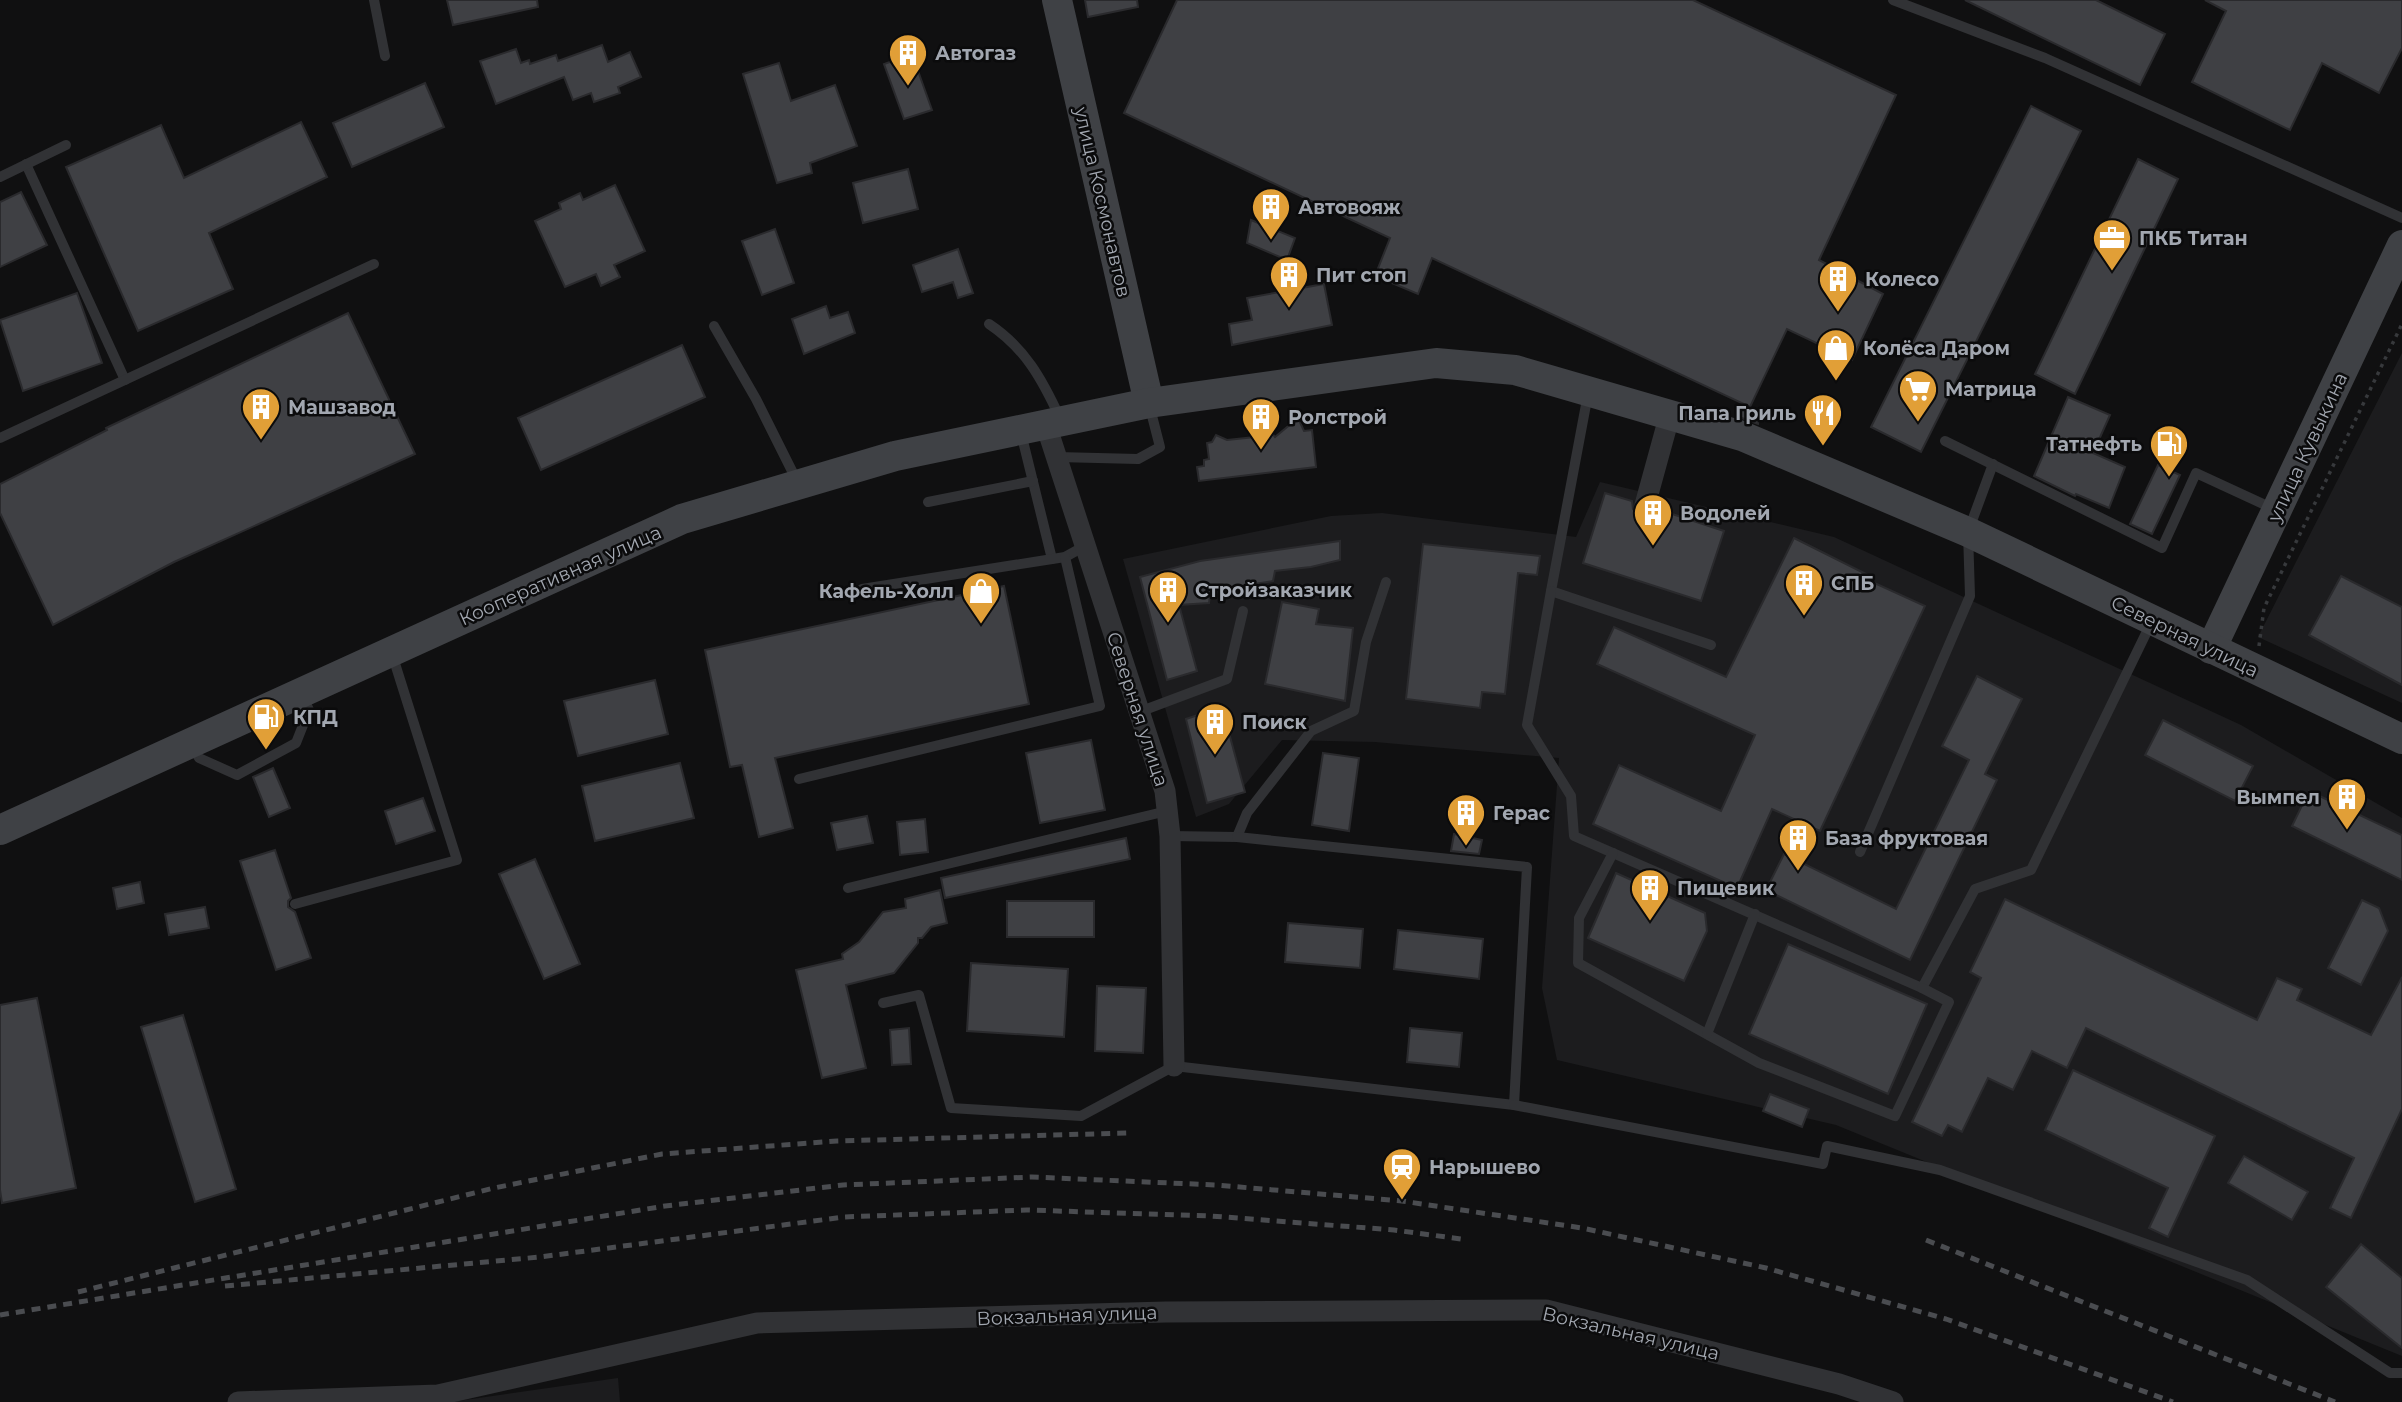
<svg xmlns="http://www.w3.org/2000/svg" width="2402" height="1402" viewBox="0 0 2402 1402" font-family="Montserrat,sans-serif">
	<rect width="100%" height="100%" fill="#101011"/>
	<!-- built -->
	<g fill="#1c1c1e">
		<path d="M2402,353v350l-144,-66z"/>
		<path d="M1600,482l234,55 407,188 161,93v538l-566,-231 -279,-65 -15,-72 17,-230 -184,-16 -93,-2 -53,64 -33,13 -73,-258 208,-43 51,-3 194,24z"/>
		<path d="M618,1378l2,24h-169z"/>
	</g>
	<!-- building -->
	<g fill="#3f4044" stroke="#2a2a2d" stroke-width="2">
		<path d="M447,0h90l1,7 -85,18z"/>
		<path d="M1085,0h52l1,7 -50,10z"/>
		<path d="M1177,0h516l203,95 -77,165 64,34 -31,66 -65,-31 -37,78 -318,-149 -14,36 -43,-18 15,-38 -266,-125z"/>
		<path d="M1965,0h131l69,34 -25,51z"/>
		<path d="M2205,0h197v48l-23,45 -57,-30 -32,67 -98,-48 34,-71z"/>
		<path d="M602,45l6,17 22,-10 11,25 -23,10 2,6 -26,9 -3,-9 -18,7 -9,-23 -68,27 -16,-43 36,-12 5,14 8,-3 1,4 26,-9 2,6z"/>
		<path d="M912,54l20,56 -28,9 -20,-55z"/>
		<path d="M779,63l12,38 44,-16 22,61 -47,17 2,10 -35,10 -34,-109z"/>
		<path d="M425,83l19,44 -92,40 -19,-44z"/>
		<path d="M2031,106l50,25 -160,321 -50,-25z"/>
		<path d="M301,122l26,55 -118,56 24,56 -95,42 -72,-164 95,-42 23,53z"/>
		<path d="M2138,159l40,20 -103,215 -40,-20z"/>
		<path d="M908,169l10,40 -55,14 -10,-40z"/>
		<path d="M615,185l30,66 -31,14 6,12 -19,9 -5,-12 -31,13 -30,-66 26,-12 -2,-6 21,-10 3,7z"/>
		<path d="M21,192l26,53 -47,22v-65z"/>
		<path d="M1251,220l44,18 -8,22 -40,-17z"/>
		<path d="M775,229l19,54 -32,12 -20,-54z"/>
		<path d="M958,249l15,44 -15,5 -5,-16 -31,10 -9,-27z"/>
		<path d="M1324,284l8,41 -100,20 -3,-21 23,-4 -5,-22z"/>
		<path d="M77,293l25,70 -79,28 -23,-71z"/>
		<path d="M826,306l4,12 18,-6 7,21 -51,21 -12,-35z"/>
		<path d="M348,313l67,141 -241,108 -121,63 -53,-112v-29l107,-54 -1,-2z"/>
		<path d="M682,345l23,52 -164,73 -23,-52z"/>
		<path d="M2068,397l42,18 -17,38 32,14 -16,41 -33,-14 -1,2 -41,-20z"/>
		<path d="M1740,409l20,3 -2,12 -19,-7z"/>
		<path d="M1298,418l6,13 8,-1 4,37 -117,14 -2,-14 7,-1v-6l5,-1 -2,-16 5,-1 4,-7 11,5 28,-3 12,-10 8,10z"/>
		<path d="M2158,465l22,10 -28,59 -22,-10z"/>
		<path d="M1605,493l27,8 1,8 8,8h8l8,-8 67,22 -23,70 -118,-38z"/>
		<path d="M1794,538l78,39 -2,4 55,25 -105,225 -48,-22 -34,77h-6l-139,-62 26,-59 102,46 34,-76 -158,-71 17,-37 112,50z"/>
		<path d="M1340,541v19l-29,7 -36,4 -2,10 -44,7 -19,7 -1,8 -30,2 18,66 -30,9 -27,-103 60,-16z"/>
		<path d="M1423,544l117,12 -3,19 -19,-2 -13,121 -23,-2 -2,16 -74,-9z"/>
		<path d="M2341,576l61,31v78l-93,-50z"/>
		<path d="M1004,586l25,118 -254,54 18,70 -34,9 -17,-72 -12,2 -25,-117z"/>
		<path d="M1282,602l37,7 -3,15 37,4 -8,73 -80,-17z"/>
		<path d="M1977,676l45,23 -37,75 12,6 -87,180 -144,-70 18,-36 112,55 73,-149 -27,-14z"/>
		<path d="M655,680l13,54 -90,22 -14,-55z"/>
		<path d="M1222,707l23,85 -38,11 -21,-84z"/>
		<path d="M2163,720l90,46 -18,35 -90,-46z"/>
		<path d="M1091,740l14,70 -65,13 -14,-70z"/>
		<path d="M1323,753l36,5 -10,73 -37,-6z"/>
		<path d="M680,763l14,55 -99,23 -13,-55z"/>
		<path d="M273,768l17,40 -21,9 -16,-40z"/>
		<path d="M2309,791l93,44v45l-110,-54z"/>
		<path d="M423,798l12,33 -39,13 -11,-33z"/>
		<path d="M867,816l6,27 -36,7 -6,-27z"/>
		<path d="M925,819l3,33 -28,3 -3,-33z"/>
		<path d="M1454,834l28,6 -3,14 -28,-3z"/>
		<path d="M1126,838l4,21 -185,39 -4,-20z"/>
		<path d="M275,850l16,48 -3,3v6l7,5 16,46 -35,12 -36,-109z"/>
		<path d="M535,859l45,105 -36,15 -45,-105z"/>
		<path d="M1616,873l89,40 2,18 -23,50 -96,-43z"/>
		<path d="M140,882l4,21 -27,6 -4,-21z"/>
		<path d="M940,890l7,33 -16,4 -9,11h-4v5l-24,30 -48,12 20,83 -44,10 -26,-108 47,-11 -1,-5 17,-12 24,-30 23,-4 -1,-9z"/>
		<path d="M2005,899l252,121 20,-42 25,11 -5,11 74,35 31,-58v132l-51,109 -21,-10 24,-50 -268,-130 -19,40 -35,-17 -19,39 -25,-12 -26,54 -14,-7 -6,11 -30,-14 69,-144 -11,-6z"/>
		<path d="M2362,900l17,8 9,23 -27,54 -33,-17z"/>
		<rect x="1007" y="901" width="87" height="36"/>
		<path d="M205,907l4,21 -40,7 -4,-21z"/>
		<path d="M1288,923l75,6 -3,39 -75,-6z"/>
		<path d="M1398,930l85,9 -4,40 -85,-10z"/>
		<path d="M1788,944l139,60 -39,90 -139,-60z"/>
		<path d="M971,963l97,6 -4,68 -97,-6z"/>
		<path d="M1097,986l49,2 -3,65 -48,-2z"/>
		<path d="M37,998l39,190 -74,15 -2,-13v-185z"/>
		<path d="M183,1015l53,174 -41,13 -54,-175z"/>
		<path d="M909,1028l2,36 -19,1 -2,-35z"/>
		<path d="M1410,1028l52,5 -3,34 -52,-5z"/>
		<path d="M2073,1070l142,66 -47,101 -19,-9 19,-40 -123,-58z"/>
		<path d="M1770,1094l39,15 -7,18 -39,-16z"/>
		<path d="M2244,1156l64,36 -16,28 -64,-37z"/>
		<path d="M2361,1244l41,34v70l-76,-61z"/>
	</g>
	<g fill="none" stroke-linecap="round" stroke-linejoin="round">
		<!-- path -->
		<path stroke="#37393c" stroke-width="3.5" stroke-dasharray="3.5 5" stroke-linecap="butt" d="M2259,646l5,-38 138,-284"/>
		<!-- lane -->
		<g stroke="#313235" stroke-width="10">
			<path d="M374,0l11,56"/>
			<path d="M1893,0l152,58 357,160"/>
			<path d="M26,164l99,216"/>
			<path d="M0,177l66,-32"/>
			<path d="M989,324c36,24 53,55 71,94"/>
			<path d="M714,326l42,73 41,82"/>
			<path d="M1588,394l-37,197 160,54"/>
			<path d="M1021,433l31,126"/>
			<path d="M0,438l374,-174"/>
			<path d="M1945,441l217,107 34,-75 78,36"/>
			<path d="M1057,457l81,2 22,-12 -11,-43"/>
			<path d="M928,502l105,-21"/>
			<path d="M862,589l203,-32 20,-11"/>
			<path d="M1551,591l-24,134 44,71 3,40 348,152 53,-99 56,-19 121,-249"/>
			<path d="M1139,712l88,-33 16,-68"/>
			<path d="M192,745l7,13 38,17 59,-32 13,-33 -8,-17"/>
			<path d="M799,779l301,-73 -35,-149"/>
			<path d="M1170,836l67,1 10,-24 64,-82 43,-20 12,-69 20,-60"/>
			<path d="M1860,852l110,-256 -2,-64 25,-68"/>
			<path d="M1613,853l-34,65 -1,45 181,100 136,53 54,-114 -27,-14"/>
			<path d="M848,888l319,-77"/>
			<path d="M295,904l162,-44 -65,-206"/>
			<path d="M883,1003l36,-8 32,113 130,8 93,-50 340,39 13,-238 -290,-30"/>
			<path d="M1707,1034l48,-120"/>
			<path d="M1514,1105l309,59 4,-18 113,24 307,110 143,93h12"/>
		</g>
		<!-- street -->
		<g stroke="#313235" stroke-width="21">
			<path d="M1046,425l119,366 5,45 4,230"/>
			<path d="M1645,505l25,-91"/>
			<path d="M238,1402l200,-7 319,-72 409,-11 380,-2 293,74 54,18"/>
		</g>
		<!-- secondary -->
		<g stroke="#3f4145" stroke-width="30">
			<path d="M1057,0l92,403"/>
			<path d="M2211,649l191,-404"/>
			<path d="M0,830l682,-311 213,-63 254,-53 287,-40 79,7 227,66 226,96 434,207"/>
		</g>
		<!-- rail -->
		<g stroke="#4a4c50" stroke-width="5" stroke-dasharray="9 7" stroke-linecap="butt">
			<path d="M1926,1240l409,162"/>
			<path d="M225,1286l315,-29 304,-40 183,-7 184,6 183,14 67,9"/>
			<path d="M78,1292l416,-104 168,-34 175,-13 290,-8"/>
			<path d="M0,1315l665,-109 178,-21 189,-8 184,8 186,16 180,27 184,40 180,51 227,83"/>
		</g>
	</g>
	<!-- icons -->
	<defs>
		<g id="building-pin" transform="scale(2.0125)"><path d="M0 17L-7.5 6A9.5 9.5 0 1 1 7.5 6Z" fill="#e19f37" stroke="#0b0b0c"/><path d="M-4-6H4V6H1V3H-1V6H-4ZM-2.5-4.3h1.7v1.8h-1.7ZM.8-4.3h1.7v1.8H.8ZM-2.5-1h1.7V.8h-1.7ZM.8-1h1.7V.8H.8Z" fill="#fff"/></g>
		<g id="office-pin" transform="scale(2.0125)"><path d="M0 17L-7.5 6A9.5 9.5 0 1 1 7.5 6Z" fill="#e19f37" stroke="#0b0b0c"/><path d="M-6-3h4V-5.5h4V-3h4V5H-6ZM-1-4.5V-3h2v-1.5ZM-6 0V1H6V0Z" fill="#fff"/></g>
		<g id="shop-pin" transform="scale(2.0125)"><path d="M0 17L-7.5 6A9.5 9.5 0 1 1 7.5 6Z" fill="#e19f37" stroke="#0b0b0c"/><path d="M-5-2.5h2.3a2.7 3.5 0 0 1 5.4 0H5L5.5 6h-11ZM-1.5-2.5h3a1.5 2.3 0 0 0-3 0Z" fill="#fff"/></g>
		<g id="supermarket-pin" transform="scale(2.0125)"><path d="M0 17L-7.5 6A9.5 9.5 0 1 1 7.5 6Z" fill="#e19f37" stroke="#0b0b0c"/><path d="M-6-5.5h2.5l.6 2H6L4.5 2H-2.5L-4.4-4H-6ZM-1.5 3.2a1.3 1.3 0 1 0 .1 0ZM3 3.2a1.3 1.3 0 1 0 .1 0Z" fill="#fff"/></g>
		<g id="restaurant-pin" transform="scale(2.0125)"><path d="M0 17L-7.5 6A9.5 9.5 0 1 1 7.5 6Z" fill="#e19f37" stroke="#0b0b0c"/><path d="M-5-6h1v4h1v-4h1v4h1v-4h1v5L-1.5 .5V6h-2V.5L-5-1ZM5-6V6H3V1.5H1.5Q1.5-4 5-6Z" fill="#fff"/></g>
		<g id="fuel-pin" transform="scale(2.0125)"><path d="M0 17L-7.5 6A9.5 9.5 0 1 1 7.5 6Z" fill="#e19f37" stroke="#0b0b0c"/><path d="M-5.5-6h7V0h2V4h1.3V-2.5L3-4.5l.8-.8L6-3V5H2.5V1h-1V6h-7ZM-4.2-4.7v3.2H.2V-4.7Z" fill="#fff"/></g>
		<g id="station-pin" transform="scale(2.0125)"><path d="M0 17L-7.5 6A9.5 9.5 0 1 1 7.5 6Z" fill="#e19f37" stroke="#0b0b0c"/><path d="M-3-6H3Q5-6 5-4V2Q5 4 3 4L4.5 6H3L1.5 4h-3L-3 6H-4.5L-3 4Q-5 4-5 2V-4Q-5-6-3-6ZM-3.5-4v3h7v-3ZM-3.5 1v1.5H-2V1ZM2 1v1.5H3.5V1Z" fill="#fff"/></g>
	</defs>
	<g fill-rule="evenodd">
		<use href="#building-pin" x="908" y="53"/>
		<use href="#building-pin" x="1271" y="207"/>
		<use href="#office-pin" x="2112" y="238"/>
		<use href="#building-pin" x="1289" y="275"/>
		<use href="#building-pin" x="1838" y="279"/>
		<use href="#shop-pin" x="1836" y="348"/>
		<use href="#supermarket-pin" x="1918" y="389"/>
		<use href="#building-pin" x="261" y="407"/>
		<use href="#restaurant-pin" x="1823" y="413"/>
		<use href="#building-pin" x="1261" y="417"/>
		<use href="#fuel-pin" x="2169" y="444"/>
		<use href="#building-pin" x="1653" y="513"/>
		<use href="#building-pin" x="1804" y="583"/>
		<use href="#building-pin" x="1168" y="590"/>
		<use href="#shop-pin" x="981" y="591"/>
		<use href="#fuel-pin" x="266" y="717"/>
		<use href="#building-pin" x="1215" y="722"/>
		<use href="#building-pin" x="2347" y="797"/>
		<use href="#building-pin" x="1466" y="813"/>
		<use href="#building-pin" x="1798" y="838"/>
		<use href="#building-pin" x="1650" y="888"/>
		<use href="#station-pin" x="1402" y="1167"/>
	</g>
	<g text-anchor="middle" stroke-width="5" stroke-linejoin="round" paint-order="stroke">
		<!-- poi labels -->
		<g font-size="19" font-weight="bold" fill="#a2a7b0" stroke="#0b0b0c" text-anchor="start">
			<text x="935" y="60">Автогаз</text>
			<text x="1298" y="214">Автовояж</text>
			<text x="2139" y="245">ПКБ Титан</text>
			<text x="1316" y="282">Пит стоп</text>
			<text x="1865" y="286">Колесо</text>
			<text x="1863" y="355">Колёса Даром</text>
			<text x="1945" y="396">Матрица</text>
			<text x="288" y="414">Машзавод</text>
			<text x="1796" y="420" text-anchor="end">Папа Гриль</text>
			<text x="1288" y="424">Ролстрой</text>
			<text x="2142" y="451" text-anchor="end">Татнефть</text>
			<text x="1680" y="520">Водолей</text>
			<text x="1831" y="590">СПБ</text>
			<text x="1195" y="597">Стройзаказчик</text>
			<text x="954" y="598" text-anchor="end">Кафель-Холл</text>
			<text x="293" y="724">КПД</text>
			<text x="1242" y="729">Поиск</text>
			<text x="2320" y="804" text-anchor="end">Вымпел</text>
			<text x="1493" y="820">Герас</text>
			<text x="1825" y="845">База фруктовая</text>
			<text x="1677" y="895">Пищевик</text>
			<text x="1429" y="1174">Нарышево</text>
		</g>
		<!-- street labels -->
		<g font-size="19" fill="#a2a7b0" stroke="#0b0b0c">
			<text transform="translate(1103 202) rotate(77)" y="7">улица Космонавтов</text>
			<text transform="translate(2307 447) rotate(-65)" y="7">улица Кувыкина</text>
			<text transform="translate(560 575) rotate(-24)" y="7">Кооперативная улица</text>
			<text transform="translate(2185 636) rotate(26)" y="7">Северная улица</text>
			<text transform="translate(1138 709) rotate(72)" y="7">Северная улица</text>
			<text transform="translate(1067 1315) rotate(-2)" y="7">Вокзальная улица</text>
			<text transform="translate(1631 1333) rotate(13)" y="7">Вокзальная улица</text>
		</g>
	</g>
</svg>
